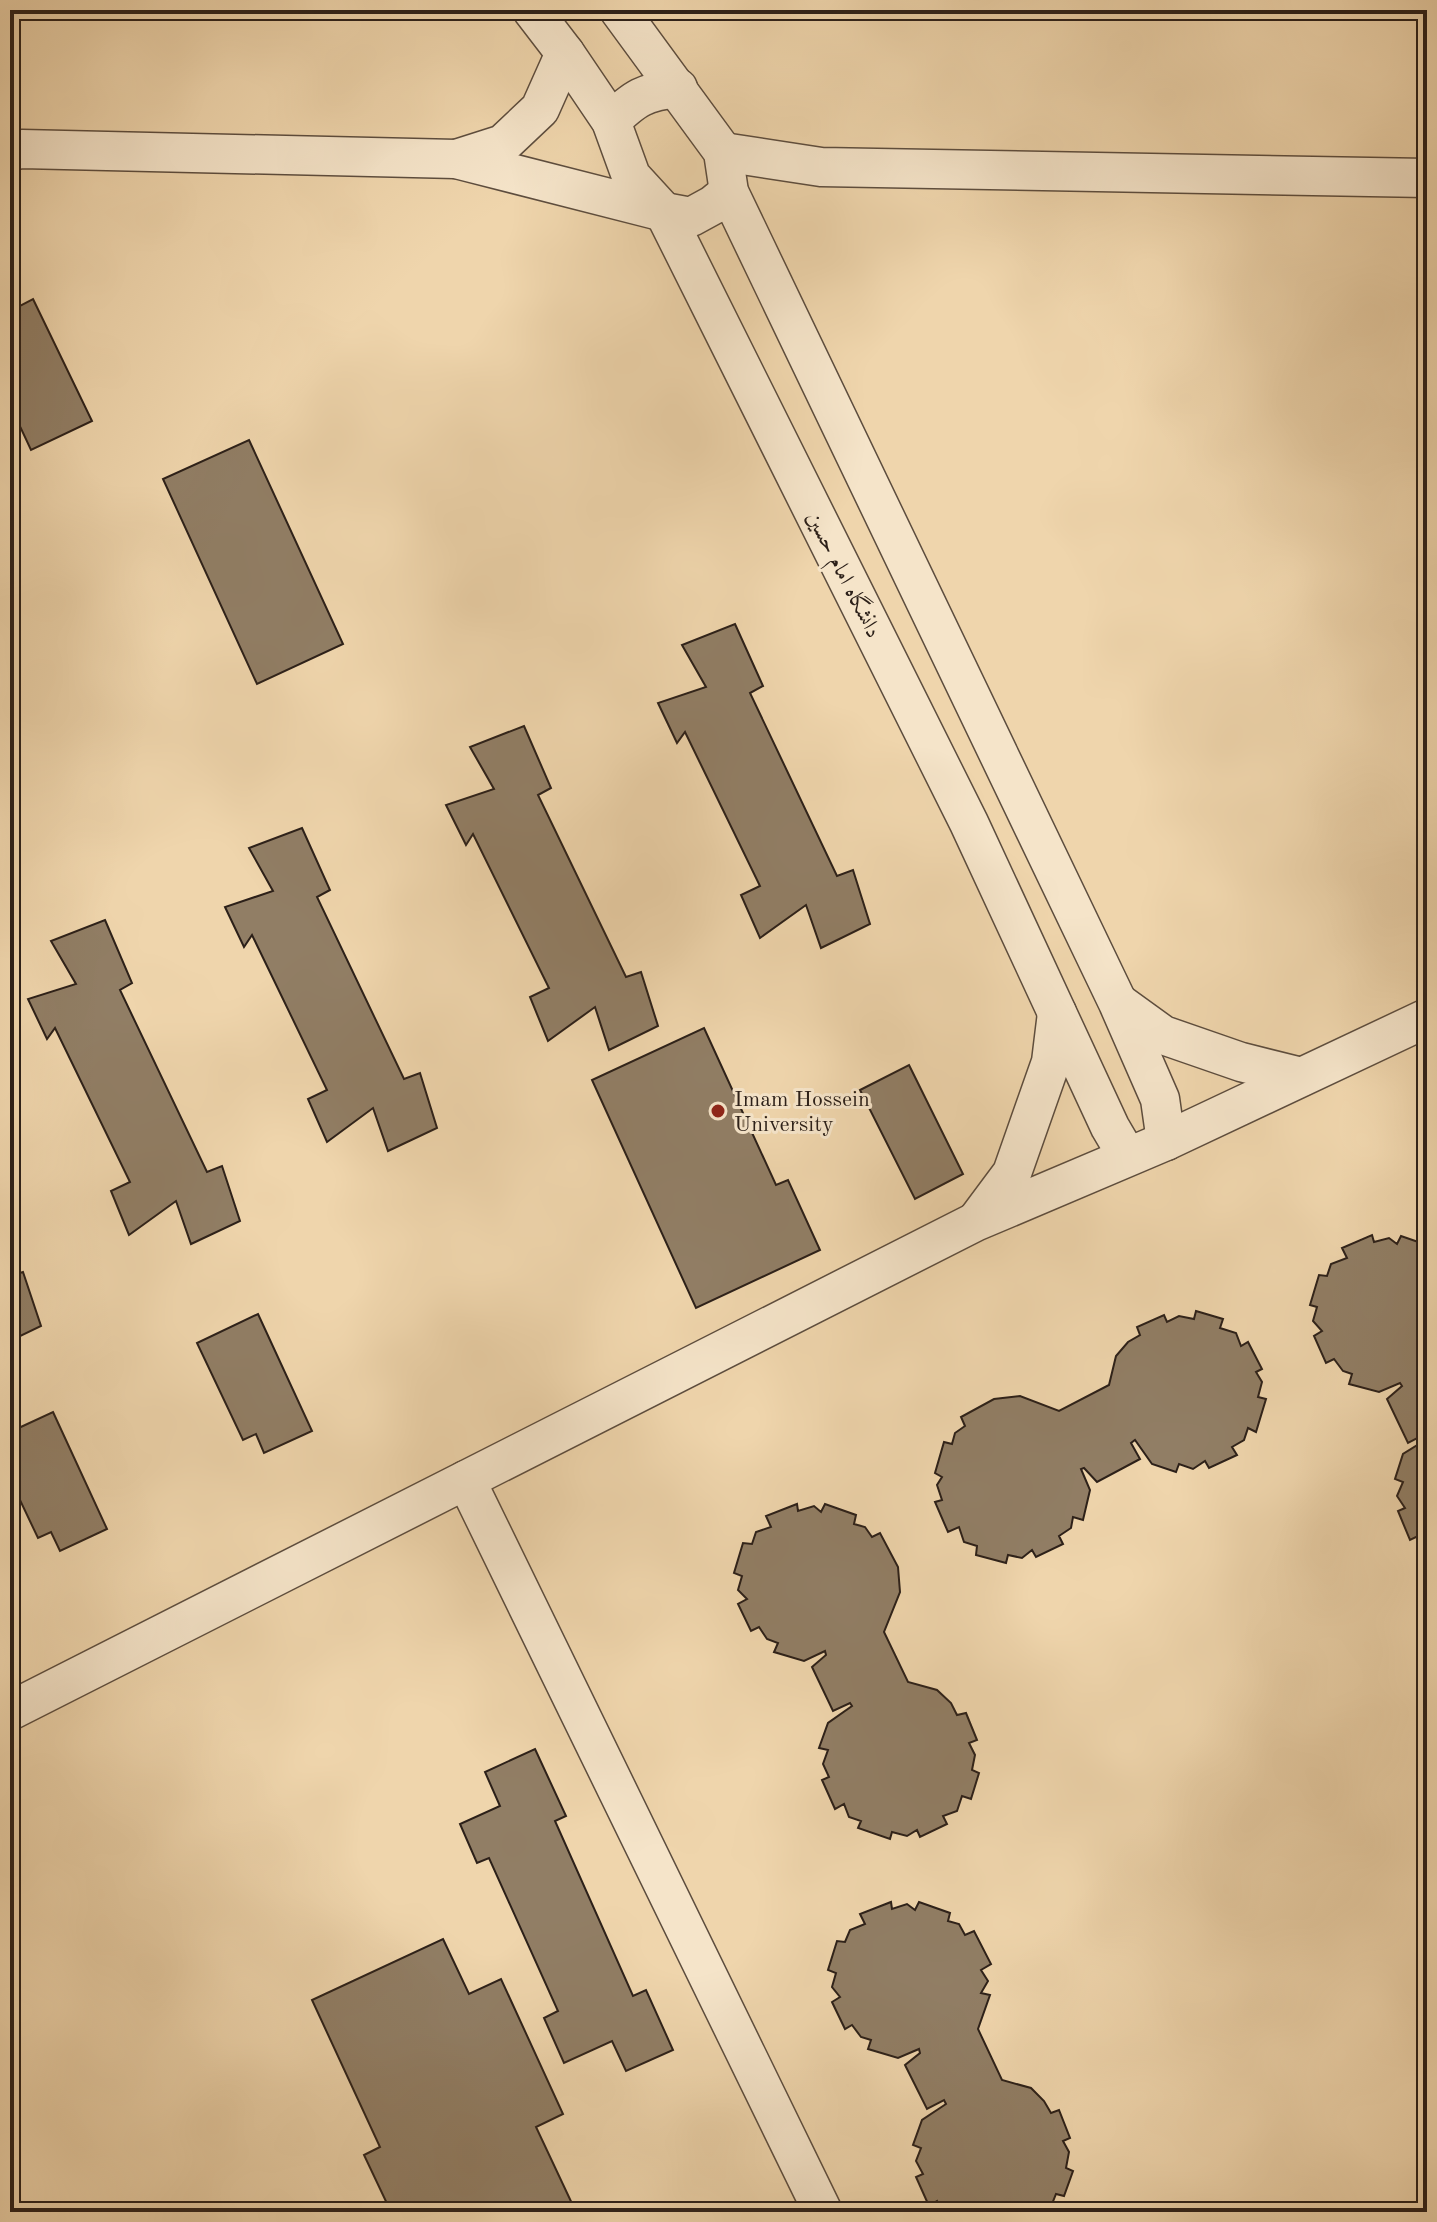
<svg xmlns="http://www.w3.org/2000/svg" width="1437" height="2222" viewBox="0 0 1437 2222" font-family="'Old Standard TT',Amiri,serif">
	<rect width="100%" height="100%" fill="#efd5ac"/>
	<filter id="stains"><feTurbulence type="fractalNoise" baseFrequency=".0025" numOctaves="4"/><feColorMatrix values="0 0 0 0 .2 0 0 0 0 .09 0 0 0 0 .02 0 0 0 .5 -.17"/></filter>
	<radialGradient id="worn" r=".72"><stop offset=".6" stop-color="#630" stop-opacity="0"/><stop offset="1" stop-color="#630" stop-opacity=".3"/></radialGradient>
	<!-- building -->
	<g fill="#917e65" stroke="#2c2019" stroke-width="2">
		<path d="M33,299l59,122 -61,29 -21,-45v-94z"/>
		<path d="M249,440l94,204 -86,40 -94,-205z"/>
		<path d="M735,624l28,62 -13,7 87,183 16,-6 17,54 -49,24 -15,-43 -46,33 -19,-43 19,-9 -75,-154 -8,11 -19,-40 48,-16 -24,-42z"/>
		<path d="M524,726l27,62 -13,7 88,182 15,-5 17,54 -49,24 -14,-43 -47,34 -18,-44 19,-9 -76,-154 -7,11 -20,-40 48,-16 -24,-42z"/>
		<path d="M302,828l28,62 -13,7 87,182 16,-6 17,55 -49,23 -15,-43 -46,34 -19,-43 19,-9 -75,-155 -8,12 -19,-40 48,-16 -24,-43z"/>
		<path d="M105,920l27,63 -12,7 87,182 15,-6 18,55 -49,23 -15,-43 -47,34 -18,-44 19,-9 -75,-154 -8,11 -19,-40 48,-15 -25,-43z"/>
		<path d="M704,1028l72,157 12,-5 32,70 -124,58 -104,-228z"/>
		<path d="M909,1065l54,109 -48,25 -55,-109z"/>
		<path d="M1372,1235l2,7 15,-4 8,6 4,-8 26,9v192l-2,-3 -17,9 -21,-44 15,-13 -2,-3 -21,9 -30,-8 3,-10 -9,-3 -9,-12 -8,4 -12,-27 8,-5 -9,-10 4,-14 -7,-2 9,-30 8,1 4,-12 16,-6 -5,-10z"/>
		<path d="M23,1272l18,54 -31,15v-65z"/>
		<path d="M1196,1311l27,8 -3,9 16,5 5,13 7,-4 14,27 -6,3 6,10 -4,15 8,2 -10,33 -8,-4 -4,12 -12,7 5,8 -28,13 -4,-7 -12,8 -14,-5 -3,8 -24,-8 -17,-24 -4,3 9,16 -43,23 -13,-14 -3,1 9,21 -7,30 -10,-3 -2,11 -12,8 4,8 -27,13 -4,-7 -10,8 -14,-3 -2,8 -30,-8 1,-9 -13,-4 -5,-15 -11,5 -13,-30 7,-2 -5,-15 5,-8 -7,-4 9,-31 8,2 3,-11 10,-7 -4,-9 33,-18 26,-3 39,15 50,-26 7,-29 12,-14 12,-7 -3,-8 27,-12 3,7 12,-6 15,3z"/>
		<path d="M258,1314l54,117 -48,22 -8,-19 -13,6 -46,-97z"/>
		<path d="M53,1412l54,117 -47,22 -9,-19 -13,6 -28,-59v-47z"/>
		<path d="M1427,1439v110l-3,-1 -6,-12 -8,4 -12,-29 7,-3 -8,-12 6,-14 -8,-3 8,-25z"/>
		<path d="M797,1504l1,7 16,-5 7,6 4,-8 31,11 -2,9 11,3 7,10 8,-4 18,34 2,25 -16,40 24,50 29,8 14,13 6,12 9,-2 11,27 -8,3 6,12 -3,15 7,3 -8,26 -9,-3 -5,15 -14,5 4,8 -27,13 -3,-7 -10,6 -15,-4 -2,7 -32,-11 3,-7 -12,-4 -5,-13 -9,5 -13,-29 7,-3 -6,-13 5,-14 -9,-2 9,-25 24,-17 -2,-3 -17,8 -21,-44 14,-12 -1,-4 -21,10 -30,-9 4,-9 -11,-4 -8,-12 -8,4 -13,-27 9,-5 -9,-9 4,-14 -8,-3 9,-30 9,1 4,-12 15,-5 -5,-11z"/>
		<path d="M535,1749l31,67 -11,5 78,175 13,-6 27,60 -47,21 -14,-30 -48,22 -20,-45 14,-7 -69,-153 -12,5 -17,-39 40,-18 -15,-34z"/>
		<path d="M891,1902l1,7 15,-5 8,6 4,-8 31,11 -2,8 11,3 6,11 9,-4 17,33 -10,6 7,11 -7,12 9,2 -12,34 24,51 29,8 13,13 7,12 8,-3 11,28 -7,3 6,11 -3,16 7,3 -9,25 -8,-2 -6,15 -8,3h-100l-5,-11 -8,5 -13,-29 7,-3 -7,-13 5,-13 -8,-3 9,-25 24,-16 -2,-4 -17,9 -22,-44 15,-12 -1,-4 -21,9 -30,-9 3,-9 -10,-3 -9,-12 -7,4 -13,-27 8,-5 -8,-10 4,-14 -8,-3 9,-29 8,1 5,-12 15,-6 -5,-10z"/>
		<path d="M443,1939l26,55 32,-15 62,135 -27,13 40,85h-185l-27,-57 16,-8 -68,-147z"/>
	</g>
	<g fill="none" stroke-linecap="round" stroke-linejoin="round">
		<!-- minor casing -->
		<g stroke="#5d4d3e" stroke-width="41">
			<g id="minor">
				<path d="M532,10l33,43 46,68 20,55 33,36 305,611 141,304 17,29"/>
				<path d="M619,10l104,142 6,40 389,811 42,96 6,42"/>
				<path d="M611,121c24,-23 33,-29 67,-33"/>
				<path d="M10,151l12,-2 434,10 208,53 27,5 22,-12 16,-13"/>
				<path d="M723,152l98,15 606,11"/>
				<path d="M456,159l47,-15 37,-35 25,-56"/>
				<path d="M1120,1004l43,31 78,27 60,15"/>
				<path d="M977,1220l35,-47 39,-111 6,-49"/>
				<path d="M466,1480l357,732"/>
				<path d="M10,1711l965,-489 191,-81 261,-123"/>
			</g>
		</g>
		<!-- minor -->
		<use href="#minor" stroke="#f5e4c9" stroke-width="38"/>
	</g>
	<!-- markers -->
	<circle fill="#8f2418" stroke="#f5e4c9" stroke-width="3" cx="718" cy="1111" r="8"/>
	<g text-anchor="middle" stroke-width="6" stroke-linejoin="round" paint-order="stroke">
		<!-- street labels -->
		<g font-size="22" fill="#2c2019" stroke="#f5e4c9">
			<text transform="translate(845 574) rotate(63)" y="8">دانشگاه امام حسین</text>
		</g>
		<!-- poi labels -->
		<g font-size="22" fill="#2c2019" stroke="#f5e4c9" text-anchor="start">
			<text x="734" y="1106">Imam Hossein<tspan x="734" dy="25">University</tspan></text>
		</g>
	</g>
	<!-- margin -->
	<rect width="1437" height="2222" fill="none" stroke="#efd5ac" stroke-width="40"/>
	<rect x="12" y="12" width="1413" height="2198" fill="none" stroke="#2c2019" stroke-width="4"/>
	<rect x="20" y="20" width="1397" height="2182" fill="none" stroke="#2c2019" stroke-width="2"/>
	<rect width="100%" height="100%" filter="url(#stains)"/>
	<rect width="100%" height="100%" fill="url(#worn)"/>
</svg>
